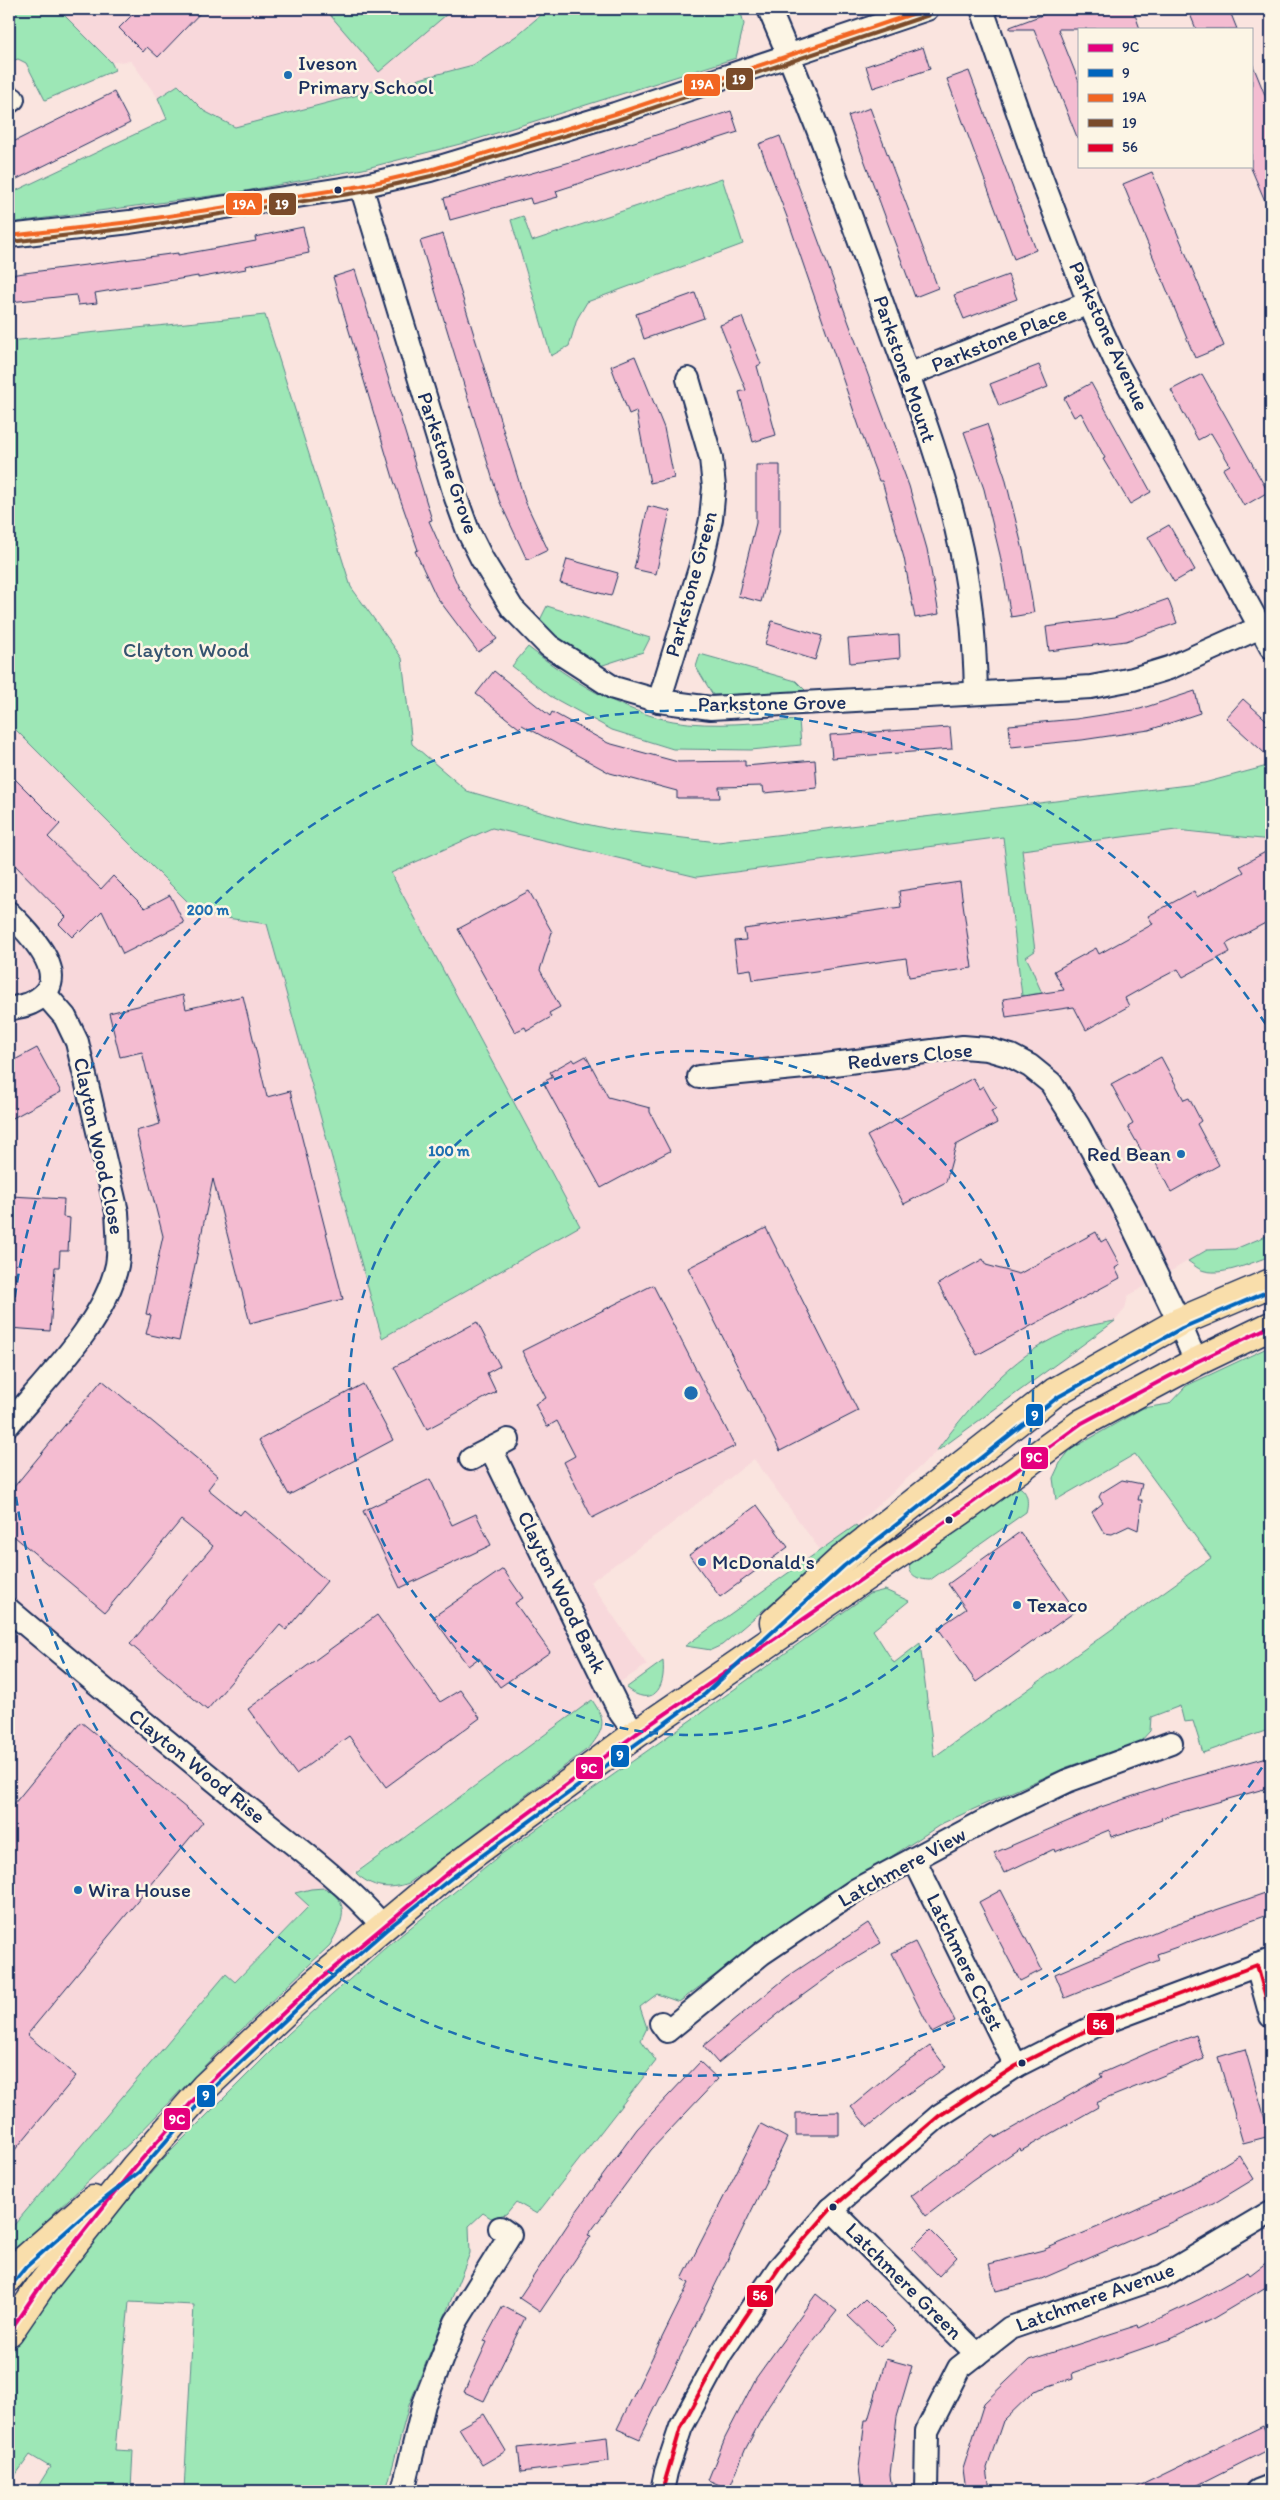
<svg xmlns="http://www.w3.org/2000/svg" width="1280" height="2500" viewBox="0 0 1280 2500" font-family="Itim,sans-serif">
	<rect width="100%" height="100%" fill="#fae4df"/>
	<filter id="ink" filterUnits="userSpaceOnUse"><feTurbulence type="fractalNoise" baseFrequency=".02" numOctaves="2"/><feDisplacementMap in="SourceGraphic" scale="10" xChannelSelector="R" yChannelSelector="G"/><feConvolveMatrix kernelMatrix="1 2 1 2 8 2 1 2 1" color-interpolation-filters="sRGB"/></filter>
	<g filter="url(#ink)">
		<!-- built -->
		<g fill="#f8d8db">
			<path d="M58,9h490l-32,27 -43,29 -238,62 -31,-16 -26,-26 -20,13 -27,-37 -20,1z"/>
			<path d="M9,723l191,191 67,10 115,414 198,-113 -189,-352 101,-45 205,49 574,-75v432l-36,15 -28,1 -79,46 -3,13 -10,12 -53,13 -36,22 -61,56 -29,40 -80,73 -36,25 -66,-91 -88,69 -76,54 57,83 -55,35 -283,205 -74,77 -9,-7 -217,256z"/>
		</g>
		<!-- green -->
		<g fill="#9de7b6" stroke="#5c8b8a">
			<path d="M21,9h37l53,53 4,8 -70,30 -19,-37 -8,-4 -9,3v-46z"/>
			<path d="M325,9h128l-74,63z"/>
			<path d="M548,9h192l4,15 -8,34 -268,84 -105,27 -123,23 -231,31v-29l158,-75 -9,-21 20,-13 26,26 31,16 238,-62 43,-29z"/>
			<path d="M722,178l21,66 -156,58 -10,17 -8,27 -18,10 -40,-136 12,-4 9,25z"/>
			<path d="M265,315l86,272 51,71 10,86 55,47 105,30 42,9 104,12 486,-59 67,-18v75l-95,-10 -154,20 13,101 -9,6c7,12 10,24 16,36l-20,3 -19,-159 -306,40 -205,-49 -101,45 189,353 -198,112 -115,-414 -67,-10 -191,-191v-382z"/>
			<path d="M547,606l103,32 -7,14 -43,14 -37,-23 -24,-21z"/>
			<path d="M528,647c43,33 91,64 145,74 41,7 85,1 126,-1l2,25 -50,5 -78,-1 -61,-19 -62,-34 -38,-30z"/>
			<path d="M700,654l96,27 11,11 -94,3 -17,-28z"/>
			<path d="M1271,1234v22c-19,6 -46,20 -66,15 -6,-1 -11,-6 -17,-10l19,-11 28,-1z"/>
			<path d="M1115,1321l-179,131c32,-44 76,-97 127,-118 17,-7 34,-10 52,-13z"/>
			<path d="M1271,1346v383l-68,24 -10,-32 -9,1 -4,-16 -29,11 -1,14 -10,11 -73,25 -124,56 -186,121 -78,58 -22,-8 -17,13 7,21 -6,12 15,21 -119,153 -21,-12 -10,12 -15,4 -8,-5 -14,13 1,27 -61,152 -23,86h-202l10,-186 -65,-3 -14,148 18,1 -2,38 -96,2 15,-24 -20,-12 -21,29v-129l75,-103 78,-92 127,-127 95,-84 116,-94 369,-261 16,-4 24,11 -36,29 21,33 26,-20 14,114 277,-199 -76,-104 -79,46 -3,-22 7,-15 10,-13 73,-42 26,-4 17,-18z"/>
			<path d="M1017,1486c11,4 12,16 9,26l-96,68c-12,0 -25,-6 -19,-19z"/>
			<path d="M856,1525l3,4 -137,116 -11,5 -26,-4z"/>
			<path d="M663,1661c3,29 -11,47 -37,27z"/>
			<path d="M592,1700c14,20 13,28 -2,47l-181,136c-19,7 -38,5 -53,-10z"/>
			<path d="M324,1888c29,14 18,35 6,57l-114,109 -83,86 -78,72 -46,52v-33l217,-257 9,8 74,-76 -14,-13 16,-4z"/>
		</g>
		<!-- building -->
		<g fill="#f4bcd1" stroke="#1b2f5e">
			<path d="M138,9h66l-46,48 -11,-10 -4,5 -24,-24z"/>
			<path d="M1058,9h75l7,20h-82l21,53v55h-2l-43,-108h-24v-2z"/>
			<path d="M1188,9h41l8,20h-41z"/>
			<path d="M923,47l7,22 -57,19 -7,-22z"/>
			<path d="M1252,63l19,47v105l-20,-47z"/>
			<path d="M969,71l67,179 -22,9 -67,-180z"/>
			<path d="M114,92l16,31 -121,60v-39z"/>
			<path d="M870,108l68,180 -23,9 -67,-181z"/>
			<path d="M731,111l7,21 -182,59 2,6 -26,7 -2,-6 -80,22 -6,-22 137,-39z"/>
			<path d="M780,136l129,350 18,63 12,65 -24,4 -11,-60 -22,-77h-3l-18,-49 -74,-215 -28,-73z"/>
			<path d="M1152,172l72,174 -29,12 -72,-174z"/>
			<path d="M303,227l6,26 -64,13 1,3 -48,9v-2l-103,17 2,10 -19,2 -2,-10 -66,7 -1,-27 169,-22v2l78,-14 -1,-4z"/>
			<path d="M443,234l82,267 23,49 -21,10 -28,-60 -79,-259z"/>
			<path d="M355,270l77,250 -3,1 30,67 38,51 -19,13 -42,-56 -21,-45 3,-1 -24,-69 -61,-204z"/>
			<path d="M1008,275l9,24 -53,20 -10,-24z"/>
			<path d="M695,293l9,25 -60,21 -8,-25z"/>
			<path d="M742,317l19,47 -4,2 19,69 -23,7 -14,-50 7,-2 -26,-65z"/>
			<path d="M635,356l29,72 10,50 -24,5 -14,-72 -7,3 -18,-48z"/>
			<path d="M1039,365l9,22 -49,19 -9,-22z"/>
			<path d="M1202,374l66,118 -24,14 -21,-37 7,-4 -19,-32 -13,7 -27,-50z"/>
			<path d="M1091,383l60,109 -21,12 -27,-45 2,-1 -24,-45 -7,4 -10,-19z"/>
			<path d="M987,424l18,53 19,77 10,59 -23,4 -11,-62 -16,-66 -20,-57z"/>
			<path d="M756,465h24v64l-19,73 -23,-6 18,-73z"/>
			<path d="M648,506l22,5 -14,63 -22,-5z"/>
			<path d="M1169,525l26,45 -21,12 -26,-45z"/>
			<path d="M567,559l51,14 -7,23 -51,-13z"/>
			<path d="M1168,599l9,24 -51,18 -77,10 -3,-24 68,-9z"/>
			<path d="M772,621l50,15 -7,24 -50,-16z"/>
			<path d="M899,635l1,23 -50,5 -2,-24z"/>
			<path d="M494,671l56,45 2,-4 56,31 70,19 67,-1v5l70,-6 2,28 -53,5 -1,-7 -44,1 1,11h-43v-7l-67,-18 -88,-48 -3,3 -43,-34z"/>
			<path d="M1195,691l5,22 -51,17 -67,10 -71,7 -2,-22 67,-6 64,-10z"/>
			<path d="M1243,699l28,25v35l-45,-41z"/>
			<path d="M950,727l2,22 -120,9 -2,-23z"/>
			<path d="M9,773l51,51 -12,13 53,52 12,-13 32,32 25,-13 14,28 -61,31 -21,-43 -21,21 -2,-2 -7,7 -13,-13 7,-7 -57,-58z"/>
			<path d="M1271,849v71l-45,24 4,8 -47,25 -5,-8 -21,11 -32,18 4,8 -43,24 -12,-23 -68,10 -3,-18 61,-9 -10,-19 42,-23 3,6 54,-30 -5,-8 46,-25 3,6 47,-25 -4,-6z"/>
			<path d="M960,882l12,86 -63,9 -3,-19 -153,22 -2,-11 -13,2 -4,-30 12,-1 -2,-11 157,-22 -2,-16z"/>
			<path d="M529,891l23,41 -12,38 20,37 -11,6 2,4 -24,14 -2,-4 -10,5 -57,-103z"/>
			<path d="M183,995l3,14 57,-13 24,101 23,-6 53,208 -93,24 -37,-144 -34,162 -33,-7 5,-19 -5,-1 17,-78 -27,-105 24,-7 -18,-72 -22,5 -11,-44z"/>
			<path d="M37,1048l24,44 -52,28v-57z"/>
			<path d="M586,1056l22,41 42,11v4l20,39 -69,37 -58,-106 10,-5 -3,-5 23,-13 2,3z"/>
			<path d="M1161,1057l23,43 5,-2 12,23 -4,3 22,41 -48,27 -20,-38 -6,3 -17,-30 5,-3 -22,-40z"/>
			<path d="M973,1078l6,11 4,-3 13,23 -5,2 6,12 -41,22 -10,37 -42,22 -37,-68z"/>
			<path d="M11,1196l53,3 -1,18 7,1 -2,33h-8l-1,16h-4l-5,64 -41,-3z"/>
			<path d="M766,1228l92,183 -78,40 -92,-183z"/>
			<path d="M1096,1232l5,10 5,-3 14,26 -5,3 5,10 -143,77 -39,-71 45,-25 3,6 33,9z"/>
			<path d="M653,1285l82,161 -143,72 -28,-56 11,-6 -18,-35 -10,6 -12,-23 11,-6 -24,-47z"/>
			<path d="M477,1322l23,44 -13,7 9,19 -69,37 -33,-62z"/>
			<path d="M102,1380l116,96 -10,13 32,26 4,-5 83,71 -41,49 -6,-5 -73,85 -77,-66 83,-98 -32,-26 -76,92 -96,-80v-39z"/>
			<path d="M363,1384l30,56 -104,55 -30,-55z"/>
			<path d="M430,1479l22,46 24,-11 15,31 -91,43 -37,-77z"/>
			<path d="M1122,1480l20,4 -4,16h4l-4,30 -9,-4 -17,8 -8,-1 -12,-21 11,-9 -4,-6 2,-4z"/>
			<path d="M757,1505l31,42 -68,50 -31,-42z"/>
			<path d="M1020,1532l56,79 -100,71 -38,-54 28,-19 -18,-25z"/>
			<path d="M503,1569l20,29 -8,5 35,49 -50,35 -21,-29 -11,8 -35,-49z"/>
			<path d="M377,1615l63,87 20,-12 20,28 -94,69 -37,-51 -53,38 -48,-65z"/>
			<path d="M81,1722l122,100 -176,213 49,41 -67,81v-347z"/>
			<path d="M1271,1756v31l-110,31 1,2 -51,17 -2,-7 -54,22 -1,-3 -50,24 -10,-20 107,-46 68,-23z"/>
			<path d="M1001,1890l41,80 -22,11 -41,-79z"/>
			<path d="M1271,1891v23l-114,40 2,6 -94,38 -10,-24 109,-46z"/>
			<path d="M868,1923l13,20 -35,21 -58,42 -70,57 -15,-17 84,-69z"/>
			<path d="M915,1942l40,79 -23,12 -40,-80z"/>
			<path d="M1196,2035l8,24 -108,44 2,4 -77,44 -1,-3 -48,33 -46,35 -15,-20 82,-62 2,4 107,-61 -2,-3 52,-23z"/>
			<path d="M930,2046l16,21 -44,31 -34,29 -17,-20 46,-38z"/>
			<path d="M1245,2049l25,87 -27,7 -25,-86z"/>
			<path d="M700,2062l18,17 -67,71 -63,85 3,1 -51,76 -21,-14 57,-86 61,-83z"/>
			<path d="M839,2112v23h-43v-22z"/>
			<path d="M761,2124l26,14 -147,301 -23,-10 72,-146 -7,-4z"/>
			<path d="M1239,2155l15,24 -41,25 -174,76 -43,11 -7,-27 54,-14 55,-23 99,-46z"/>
			<path d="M930,2230l27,27 -18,19 -27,-28z"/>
			<path d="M1271,2259v25l-57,34 -41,20 -101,35 1,5 -39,13 -31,30 -16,47 3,23h-24l-3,-22 21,-66 45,-43 109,-35 1,3 61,-29 48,-27 2,3z"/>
			<path d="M816,2294l21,17 -35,44 -34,52 -22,41 -17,41 -21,-9 17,-42 31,-60z"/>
			<path d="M865,2299l31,31 -16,17 -32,-31z"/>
			<path d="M503,2306l22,12 -41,83 -20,-9 23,-50 -3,-1z"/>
			<path d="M886,2359l26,7 -15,51 -7,57 2,17h-30l-3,-23 6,-48h3z"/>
			<path d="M484,2414l22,37 -24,14 -23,-37z"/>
			<path d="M1263,2426l8,16v6l-85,43h-57z"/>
			<path d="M607,2437l2,24 -88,11 -3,-24z"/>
		</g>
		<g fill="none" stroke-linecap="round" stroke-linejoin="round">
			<!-- minor casing -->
			<g stroke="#1b2f5e" stroke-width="26">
				<g id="minor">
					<path d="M769,9c42,97 78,197 114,297 26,74 57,149 74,226 13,52 18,107 19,161"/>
					<path d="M982,9l54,155 53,139 26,57 156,287"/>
					<path d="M9,102l4,-3"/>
					<path d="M361,186l95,312 12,33 14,28 30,49 37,38 65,42 45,13 52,7 380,-21 42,-8 36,-11 92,-41"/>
					<path d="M9,236l121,-14 231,-36 69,-16 185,-56 312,-105"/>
					<path d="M908,375l181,-72"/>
					<path d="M659,701l42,-136 10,-46 3,-32 -3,-29 -23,-79"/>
					<path d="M9,913c21,21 69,68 22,90 -6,3 -15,4 -22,6"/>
					<path d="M699,1077l127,-12 137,-18 24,2 24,7 19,10 21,17 27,42 48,87 53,110 17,40"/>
					<path d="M9,1424c37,-45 96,-102 108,-159 3,-18 1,-35 0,-53l-40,-170 -12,-25 -20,-23"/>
					<path d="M491,1449l129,263 16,22"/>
					<path d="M471,1459l37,-19"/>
					<path d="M9,1610c77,65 155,129 233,193 48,39 100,76 140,122"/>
					<path d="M914,1859l102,207"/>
					<path d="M1257,1965l14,51"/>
					<path d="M661,2023l6,8 94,-77 95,-64 136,-73 75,-36 104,-38"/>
					<path d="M831,2209l146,145"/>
					<path d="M403,2491l21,-87 32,-82 54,-87 -10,-7"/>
					<path d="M662,2491l4,-19 15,-45 40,-74 58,-85 52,-59 108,-93 77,-50 81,-41 174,-65"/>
					<path d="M926,2491l1,-60 32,-63 18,-14 33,-26 153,-52 108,-64"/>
					<path d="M1258,2491l13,-5"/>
				</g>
			</g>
			<!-- highway casing -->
			<g stroke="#1b2f5e" stroke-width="31">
				<g id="highway">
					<path d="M774,1622l66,-61 215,-169 124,-70 92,-39"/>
					<path d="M9,2278l12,-15 72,-63"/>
					<path d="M9,2332l33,-48 93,-117 70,-80 106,-100 139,-116 186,-137 325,-223 121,-88 114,-61 75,-36"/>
				</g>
			</g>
			<!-- minor -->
			<use href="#minor" stroke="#fcf5e5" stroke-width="22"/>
			<!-- highway -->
			<use href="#highway" stroke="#f9deab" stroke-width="28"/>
			<!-- bus-1 casing -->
			<g stroke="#fcf5e5" stroke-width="8">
				<path id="bus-1" d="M9,2332l33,-48 93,-117 70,-80 106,-100 139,-116 186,-137 325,-223 121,-88 114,-61 75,-36"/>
			</g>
			<!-- bus-2 casing -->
			<g stroke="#fcf5e5" stroke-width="8">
				<path id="bus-2" d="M14,2282l12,-15 62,-55 51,-40 71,-81 105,-99 71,-62 68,-54 251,-182 139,-128 214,-169 124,-69 89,-38"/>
			</g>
			<!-- bus-3 casing -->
			<g stroke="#fcf5e5" stroke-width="8">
				<path id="bus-3" d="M9,236l121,-14 231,-36 69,-16 185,-56 312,-105"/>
			</g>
			<!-- bus-4 casing -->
			<g stroke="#fcf5e5" stroke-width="8">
				<path id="bus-4" d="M10,242l121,-14 231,-36 69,-16 186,-56 312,-105"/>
			</g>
			<!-- bus-5 casing -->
			<g stroke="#fcf5e5" stroke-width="8">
				<path id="bus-5" d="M662,2491l19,-64 40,-74 58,-85 52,-59 108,-93 77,-50 81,-41 160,-60 14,51"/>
			</g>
			<!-- bus-1 -->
			<use href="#bus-1" stroke="#e5007d" stroke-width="4"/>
			<!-- bus-2 -->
			<use href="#bus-2" stroke="#0065bd" stroke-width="4"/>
			<!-- bus-3 -->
			<use href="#bus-3" stroke="#f26522" stroke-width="4"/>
			<!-- bus-4 -->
			<use href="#bus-4" stroke="#7a4b2a" stroke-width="4"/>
			<!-- bus-5 -->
			<use href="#bus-5" stroke="#e4002b" stroke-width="4"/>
		</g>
	</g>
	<!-- distance rings -->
	<g fill="none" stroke="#1f6fb2" stroke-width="2.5" stroke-dasharray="9 6">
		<circle cx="691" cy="1393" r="342"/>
		<path d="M1270 1755A683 683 0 0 1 9 1429M9 1357A683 683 0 0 1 1270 1031"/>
	</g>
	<!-- markers -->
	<g fill="#1f6fb2" stroke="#fcf5e5" stroke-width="2">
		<circle cx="288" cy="75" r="5"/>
		<circle cx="1181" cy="1154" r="5"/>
		<circle cx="702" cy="1562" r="5"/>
		<circle cx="1017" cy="1605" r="5"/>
		<circle cx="78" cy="1890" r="5"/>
	</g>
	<g fill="#1b2f5e" stroke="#fcf5e5" stroke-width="2">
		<circle cx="338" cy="190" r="4.5"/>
		<circle cx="949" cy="1520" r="4.5"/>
		<circle cx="1022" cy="2063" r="4.5"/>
		<circle cx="833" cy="2207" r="4.5"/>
	</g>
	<g text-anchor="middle" stroke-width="5" stroke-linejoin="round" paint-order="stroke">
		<!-- poi labels -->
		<g font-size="21" fill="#1b2f5e" stroke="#fcf5e5" text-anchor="start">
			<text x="298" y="70">Iveson<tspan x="298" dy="24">Primary School</tspan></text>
			<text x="1171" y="1161" text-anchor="end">Red Bean</text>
			<text x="712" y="1569">McDonald's</text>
			<text x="1027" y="1612">Texaco</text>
			<text x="88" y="1897">Wira House</text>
		</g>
		<!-- street labels -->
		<g font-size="21" fill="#1b2f5e" stroke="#fcf5e5">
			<text transform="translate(1109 336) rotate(65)" y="7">Parkstone Avenue</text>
			<text transform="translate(999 339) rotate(-22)" y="7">Parkstone Place</text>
			<text transform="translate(905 369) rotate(71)" y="7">Parkstone Mount</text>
			<text transform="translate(448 463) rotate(71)" y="7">Parkstone Grove</text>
			<text transform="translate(691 584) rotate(-75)" y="7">Parkstone Green</text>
			<text transform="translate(772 703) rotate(-1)" y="7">Parkstone Grove</text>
			<text transform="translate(910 1056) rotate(-6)" y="7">Redvers Close</text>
			<text transform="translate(99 1146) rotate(78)" y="7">Clayton Wood Close</text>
			<text transform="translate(562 1592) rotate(64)" y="7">Clayton Wood Bank</text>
			<text transform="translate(197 1766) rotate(39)" y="7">Clayton Wood Rise</text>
			<text transform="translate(902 1867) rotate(-29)" y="7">Latchmere View</text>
			<text transform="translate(965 1962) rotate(64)" y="7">Latchmere Crest</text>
			<text transform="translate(904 2281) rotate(45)" y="7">Latchmere Green</text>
			<text transform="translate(1095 2297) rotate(-20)" y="7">Latchmere Avenue</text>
		</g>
		<!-- park labels -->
		<g font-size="21" fill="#355470" stroke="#fcf5e5">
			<text x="186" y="657">Clayton Wood</text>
		</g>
	</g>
	<circle cx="691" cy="1393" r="8" fill="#1f6fb2" stroke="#fcf5e5" stroke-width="2.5"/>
	<g font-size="15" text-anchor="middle" font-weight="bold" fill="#1f6fb2" stroke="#fcf5e5" stroke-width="5" stroke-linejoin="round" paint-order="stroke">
		<text x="208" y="915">200 m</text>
		<text x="449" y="1156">100 m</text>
	</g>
	<g stroke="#fcf5e5" stroke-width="2">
		<rect x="725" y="67" width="29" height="24" rx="5" fill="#7a4b2a"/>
		<rect x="683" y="73" width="38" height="24" rx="5" fill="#f26522"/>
		<rect x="225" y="192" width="38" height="24" rx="5" fill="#f26522"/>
		<rect x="268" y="192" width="29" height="24" rx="5" fill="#7a4b2a"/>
		<rect x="1025" y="1403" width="19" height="24" rx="5" fill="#0065bd"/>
		<rect x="1020" y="1446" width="29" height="24" rx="5" fill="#e5007d"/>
		<rect x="610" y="1744" width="20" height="24" rx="5" fill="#0065bd"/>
		<rect x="575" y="1756" width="29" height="24" rx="5" fill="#e5007d"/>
		<rect x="1086" y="2012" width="29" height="24" rx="5" fill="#e4002b"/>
		<rect x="196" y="2084" width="20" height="24" rx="5" fill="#0065bd"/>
		<rect x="163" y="2107" width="28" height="24" rx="5" fill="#e5007d"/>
		<rect x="746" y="2284" width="28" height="24" rx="5" fill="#e4002b"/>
	</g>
	<g font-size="14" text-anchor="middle" font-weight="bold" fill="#fff">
		<text x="739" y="84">19</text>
		<text x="702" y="89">19A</text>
		<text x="244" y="209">19A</text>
		<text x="282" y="209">19</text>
		<text x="1035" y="1420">9</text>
		<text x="1034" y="1462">9C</text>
		<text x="620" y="1760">9</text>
		<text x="589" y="1773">9C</text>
		<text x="1100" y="2029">56</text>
		<text x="206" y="2100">9</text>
		<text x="177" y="2124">9C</text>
		<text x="760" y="2300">56</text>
	</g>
	<!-- margin -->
	<rect width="1280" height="2500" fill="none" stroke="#fcf5e5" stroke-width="30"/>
	<rect x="15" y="15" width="1250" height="2470" fill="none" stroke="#1b2f5e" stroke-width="2" filter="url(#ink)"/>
	<!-- legend -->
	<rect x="1078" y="28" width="175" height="140" fill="#fcf5e5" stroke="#a2a6af"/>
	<rect x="1088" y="44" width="25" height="8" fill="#e5007d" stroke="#a2a6af"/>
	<text x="1122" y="52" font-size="15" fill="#1b2f5e">9C</text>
	<rect x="1088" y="69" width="25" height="8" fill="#0065bd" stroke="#a2a6af"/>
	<text x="1122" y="78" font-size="15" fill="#1b2f5e">9</text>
	<rect x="1088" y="94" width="25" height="8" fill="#f26522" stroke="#a2a6af"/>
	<text x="1122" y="102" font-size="15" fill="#1b2f5e">19A</text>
	<rect x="1088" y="119" width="25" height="8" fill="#7a4b2a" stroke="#a2a6af"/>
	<text x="1122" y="128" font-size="15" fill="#1b2f5e">19</text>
	<rect x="1088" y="144" width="25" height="8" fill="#e4002b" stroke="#a2a6af"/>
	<text x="1122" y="152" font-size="15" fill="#1b2f5e">56</text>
</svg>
